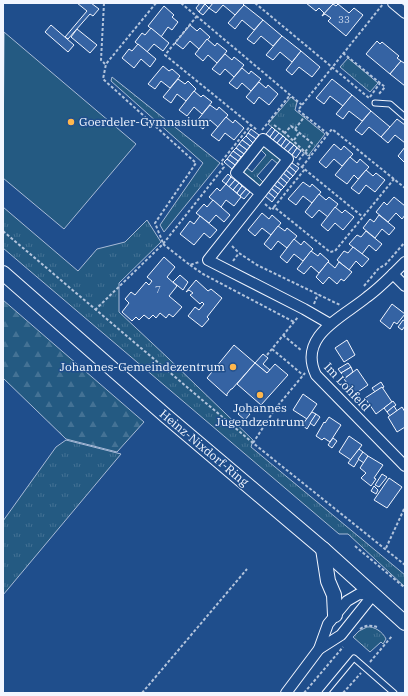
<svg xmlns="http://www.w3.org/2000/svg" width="408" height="696" viewBox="0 0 408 696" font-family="'IBM Plex Serif',serif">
	<defs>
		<pattern id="grass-tufts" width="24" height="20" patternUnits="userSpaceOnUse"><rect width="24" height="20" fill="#245a82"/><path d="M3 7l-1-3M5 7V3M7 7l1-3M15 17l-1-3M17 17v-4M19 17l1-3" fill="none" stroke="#447295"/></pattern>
		<pattern id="forest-firs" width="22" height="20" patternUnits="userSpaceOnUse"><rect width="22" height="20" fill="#245a82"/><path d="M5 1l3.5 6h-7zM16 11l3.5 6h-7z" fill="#447295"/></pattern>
	</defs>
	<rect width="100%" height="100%" fill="#1f4e8c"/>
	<!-- grass -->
	<g fill="url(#grass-tufts)" stroke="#a8bbd7">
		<path d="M348,58l30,25 -8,9 -30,-25z"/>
		<path d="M112,77l108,86 -56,69 -4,-7 43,-62 -92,-82z"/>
		<path d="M291,97l6,5 -2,8 30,24 -17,22 -40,-32z"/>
		<path d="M264,146l17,14 -3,4 -6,-5 -15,17 6,6 -4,4 -17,-14 4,-5 6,5 14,-17 -5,-5z"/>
		<path d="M3,207l75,64 19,-22 28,-7 22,-22 14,22 -42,41v29l49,46 85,82 -2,7 154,128v12l-57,-53h-9l-336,-286z"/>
		<path d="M66,440l55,14 -118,141v-74l53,-74z"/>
		<path d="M367,627c7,-1 16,5 19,12l-3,5 -2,-2 -11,10 -17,-15 6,-6z"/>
	</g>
	<!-- forest -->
	<path fill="url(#forest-firs)" stroke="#a8bbd7" d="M3,300l141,122 -27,30 -51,-13 -63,-61z"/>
	<!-- pitch -->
	<path fill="#245a82" stroke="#a8bbd7" d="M4,32l132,112 -72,85 -61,-51z"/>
	<!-- building -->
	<g fill="#3563a3" stroke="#f2f6ff">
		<path d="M77,3h14l8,6 -6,7 -3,-2 -22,25 -3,-2 22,-26z"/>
		<path d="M200,3l5,1 -6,8 -3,-4z"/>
		<path d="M213,3h29l2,2 -9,10 -12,-10 -7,8 -7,-5z"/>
		<path d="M306,3h26l1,1 -11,12 2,-3 -5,-5 -3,3z"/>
		<path d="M205,4l4,4 -6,7 -4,-3z"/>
		<path d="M333,4l3,2 2,-2 11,9 5,-5 9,7 -17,21 -18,-15 3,-3 -6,-4 -3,2z"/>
		<path d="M244,5l19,15 -9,10 -12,-10 -7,9 -7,-6z"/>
		<path d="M164,6l10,9 -2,2 6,5 -6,8 -4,-3 -7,10 -13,-11z"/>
		<path d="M263,20l19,16 -9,10 -12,-10 -7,8 -7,-5z"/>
		<path d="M51,25l23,20 -6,7 -23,-20z"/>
		<path d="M190,25l7,6 3,-3 10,9 -11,12 -9,-8 -7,8 -8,-6z"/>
		<path d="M151,28l18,15 -6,8 -9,-7 -7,8 -12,-10 7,-9 3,2z"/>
		<path d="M77,29l20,16 -7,8 -19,-16z"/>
		<path d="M282,36l19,15 -9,11 -12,-10 -7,8 -7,-5z"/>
		<path d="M207,39l8,7 2,-3 10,8 -10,12 -9,-8 -5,6 -8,-7z"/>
		<path d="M377,41l3,3 2,-2 17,14 -2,2 4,3 -11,13 -24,-20z"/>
		<path d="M138,44l18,15 -6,8 -9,-8 -7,9 -12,-10 7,-9 3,2z"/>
		<path d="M301,51l19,16 -8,10 -13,-10 -7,8 -6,-5z"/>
		<path d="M225,54l7,6 2,-3 10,8 -10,12 -9,-8 -5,6 -8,-6z"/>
		<path d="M401,61l3,2 1,-1v24l-15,-12z"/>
		<path d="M163,66l6,5 3,-2 8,7 -10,12 -9,-7 -6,8 -7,-5z"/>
		<path d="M242,68l7,6 2,-3 10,8 -10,12 -9,-8 -5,6 -8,-6z"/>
		<path d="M178,79l7,5 3,-3 8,8 -10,12 -9,-7 -6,9 -8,-6z"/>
		<path d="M332,79l20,16 -9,11 -13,-10 -6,8 -8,-6z"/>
		<path d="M259,82l7,6 2,-3 10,9 -9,11 -10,-8 -5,7 -8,-7z"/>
		<path d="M194,91l7,6 2,-2 9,7 -10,12 -8,-7 -7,9 -8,-6z"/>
		<path d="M352,95l19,16 -9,10 -13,-10 -6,8 -7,-5z"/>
		<path d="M210,105l7,5 2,-3 9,8 -10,12 -8,-7 -7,9 -8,-6z"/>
		<path d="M371,111l19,16 -9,10 -12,-10 -7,8 -7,-5z"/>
		<path d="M226,117l7,6 2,-3 9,8 -10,12 -9,-7 -6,8 -8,-6z"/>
		<path d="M397,119l8,6v18l-10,-8 -7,8 -7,-6z"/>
		<path d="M272,127l3,3 -5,7 -4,-3z"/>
		<path d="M251,129l8,6 -3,4 -8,-6z"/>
		<path d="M275,130l4,3 -6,7 -3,-3z"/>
		<path d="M248,133l8,6 -3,4 -7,-7z"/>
		<path d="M279,133l4,3 -6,7 -4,-3z"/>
		<path d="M246,136l7,7 -3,3 -8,-6z"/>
		<path d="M283,136l3,3 -5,7 -4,-3z"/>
		<path d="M286,139l4,3 -6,7 -3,-3z"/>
		<path d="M242,140l8,6 -3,4 -8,-6z"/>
		<path d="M290,142l4,3 -6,7 -4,-3z"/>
		<path d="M239,144l8,6 -3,4 -8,-6z"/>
		<path d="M334,144l7,6 3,-4 9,8 -11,12 -8,-7 -8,9 -7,-6z"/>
		<path d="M294,145l3,3 -5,7 -4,-3z"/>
		<path d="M405,147v14l-1,1 -6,-6z"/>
		<path d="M236,148l8,6 -3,3 -8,-6z"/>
		<path d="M297,148l4,3 -5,7 -4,-3z"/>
		<path d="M233,151l8,6 -3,4 -8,-6z"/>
		<path d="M230,155l8,6 -3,4 -8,-6z"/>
		<path d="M350,157l7,6 3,-4 9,8 -11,12 -4,-4 -7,9 -12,-9z"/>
		<path d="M227,159l8,6 -3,4 -8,-7z"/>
		<path d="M292,163l7,5 -3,4 -7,-6z"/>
		<path d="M289,166l7,6 -3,4 -7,-6z"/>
		<path d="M286,170l7,6 -3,3 -7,-6z"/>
		<path d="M366,170l7,6 3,-3 9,7 -10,12 -9,-7 -7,9 -8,-6z"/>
		<path d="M283,173l7,6 -3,4 -7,-6z"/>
		<path d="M228,174l3,3 -5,7 -4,-3z"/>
		<path d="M231,177l4,3 -6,7 -3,-3z"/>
		<path d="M280,177l7,6 -3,4 -7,-6z"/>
		<path d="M235,180l4,3 -6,7 -4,-3z"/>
		<path d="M277,181l7,6 -3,3 -7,-5z"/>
		<path d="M303,182l7,5 2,-3 9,8 -9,11 -9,-7 -7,9 -8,-6z"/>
		<path d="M239,183l3,3 -5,7 -4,-3z"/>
		<path d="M226,184l15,13 -7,9 -8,-6 -5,7 -12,-10 8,-9 3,3z"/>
		<path d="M274,185l7,5 -3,4 -7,-6z"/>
		<path d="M242,186l4,3 -6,7 -3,-3z"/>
		<path d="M271,188l7,6 -3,4 -7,-6z"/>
		<path d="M246,189l4,3 -6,7 -4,-3z"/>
		<path d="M268,192l7,6 -3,4 -7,-6z"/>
		<path d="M319,194l7,6 3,-3 9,7 -10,13 -9,-7 -7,8 -7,-6z"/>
		<path d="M394,197l11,9v9l-3,4 -6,-6 -8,9 -12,-10 8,-10 3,3z"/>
		<path d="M213,200l17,15 -6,7 -8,-7 -7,8 -13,-10 8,-9 3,3z"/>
		<path d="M335,207l7,6 3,-3 9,7 -11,13 -8,-7 -7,8 -7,-6z"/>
		<path d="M262,213l7,6 3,-4 9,8 -10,12 -9,-7 -7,8 -7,-6z"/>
		<path d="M379,215l16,13 -6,7 -7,-6 -7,9 -12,-10 7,-9 4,3z"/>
		<path d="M200,216l17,14 -7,8 -6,-5 -10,12 -14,-11 10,-13 4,3z"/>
		<path d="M278,226l7,5 2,-3 10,8 -10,12 -9,-7 -7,9 -7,-6z"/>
		<path d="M366,231l16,13 -6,7 -7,-6 -7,9 -13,-10 8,-9 4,2z"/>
		<path d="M294,239l7,6 3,-4 9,8 -10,12 -9,-7 -7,9 -7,-6z"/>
		<path d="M353,247l16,12 -7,8 -6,-6 -7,9 -12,-10 7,-9 4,2z"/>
		<path d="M311,251l7,5 2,-3 9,8 -10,12 -8,-7 -7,8 -7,-5z"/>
		<path d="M164,257l11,10 -8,10 10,9 -8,10 13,11 -9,10 -4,-3 -3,4 -6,-5 -4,5 -3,-3 -4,4 -5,-4 -5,5 -3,-3 -4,4 -10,-9 7,-9 -4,-4 6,-7 4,3 11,-13 3,3 3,-4 -5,-4z"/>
		<path d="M328,262l7,6 4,-6 13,10 -8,9 -3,-2 -4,5 -8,-7 -6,7 -7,-7z"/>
		<path d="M180,275l8,7 -5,8 -10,-8z"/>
		<path d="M196,280l12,11 3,-2 11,9 -15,19 2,2 -7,8 -14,-11 7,-9 4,3 5,-6 -2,-2 -2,2 -10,-9 3,-2 -4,-3 -3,2z"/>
		<path d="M392,304l13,10 -8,10 -3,-2 -4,7 -10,-8z"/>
		<path d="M403,320l2,1v5l-3,4 -4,-3z"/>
		<path d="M347,340l8,15 -11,7 -9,-14z"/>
		<path d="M234,345l21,18 -23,26h-1l-4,5v2l-20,-18z"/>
		<path d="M263,354l5,4 -5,6 7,6 -3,3 -12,-10z"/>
		<path d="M255,363l12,10 8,-9 13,11 -27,30 -24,-21z"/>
		<path d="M348,363l3,4 -10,6 -3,-4z"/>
		<path d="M351,367l2,5 -8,6 -4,-5z"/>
		<path d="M357,369l11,16 -13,9 -11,-15z"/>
		<path d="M381,382l3,5 -9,5 -3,-4z"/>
		<path d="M382,387l10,15 -16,12 -11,-16z"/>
		<path d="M303,394l14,10 -10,15 -14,-9z"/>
		<path d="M393,401l3,4 -9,7 -3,-4z"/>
		<path d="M394,406l3,5 -7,5 -3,-4z"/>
		<path d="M402,407l3,5v15l-8,5 -9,-15z"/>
		<path d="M243,408l7,6 -5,6 -7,-6z"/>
		<path d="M312,412l4,2 -9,15 -5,-4z"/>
		<path d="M316,414l4,3 -6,9 -4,-3z"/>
		<path d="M329,417l12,8 -11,17 -6,-4 -2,2 -6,-4 8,-14 1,1z"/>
		<circle cx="252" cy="423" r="3"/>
		<path d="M349,436l13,9 -11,15 -12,-8z"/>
		<path d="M333,438l4,3 -5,7 -4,-3z"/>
		<path d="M359,449l4,3 -9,15 -6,-4z"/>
		<path d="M363,452l5,4 -4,7 -6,-4z"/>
		<path d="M368,456l15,9 -9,13 2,1 -5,7 -10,-8 5,-5 -6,-5z"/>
		<path d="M382,474l5,3 -8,10 -4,-2z"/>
		<path d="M389,478l13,9 -15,21 -13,-8z"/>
		<path d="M374,486l4,4 -2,4 -5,-3z"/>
	</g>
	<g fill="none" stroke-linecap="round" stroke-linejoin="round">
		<!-- service casing -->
		<g stroke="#f2f6ff" stroke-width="7">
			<g id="service">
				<path d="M375,103l15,1 15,13"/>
				<path d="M325,693l29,-35 40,35"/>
			</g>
		</g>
		<!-- minor casing -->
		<g stroke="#f2f6ff" stroke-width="12">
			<g id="minor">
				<path d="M393,3l12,10"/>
				<path d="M260,193l-24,-20 27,-34 25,20 -80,101 96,49 26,15"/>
				<path d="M405,262c-12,12 -24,25 -38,35 -24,20 -70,39 -51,78l89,91"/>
				<path d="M393,274l12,12"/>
				<path d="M319,649l22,-14 32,-40"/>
				<path d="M286,693l33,-44 9,-25 19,-23 12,-7 14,1"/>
			</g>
		</g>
		<!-- secondary casing -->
		<g stroke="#f2f6ff" stroke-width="16">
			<g id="secondary">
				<path d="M3,273l163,143 157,133 82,74"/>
				<path d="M323,549l5,32 6,14 1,20"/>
			</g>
		</g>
		<!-- path -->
		<g stroke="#b3c4dc" stroke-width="2" stroke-dasharray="3 2" stroke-linecap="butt">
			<path d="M104,3l-3,57 4,4"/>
			<path d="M156,3l-50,61 -3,15 93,84 -41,60 8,20"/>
			<path d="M181,3l121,102"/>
			<path d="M255,3l114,95"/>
			<path d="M197,16l-32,39 92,75"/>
			<path d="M343,53l42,34 -7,8"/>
			<path d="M370,97l10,-14"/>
			<path d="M274,125l11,8"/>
			<path d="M291,126l21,17 -7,9 -20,-19z"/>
			<path d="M295,129l10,-13"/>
			<path d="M262,130l28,-35"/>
			<path d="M328,134l-30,-24 85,-106"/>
			<path d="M294,140l5,-7"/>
			<path d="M299,160l6,-8 5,4"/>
			<path d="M297,163l66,54"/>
			<path d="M302,167l30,-38 73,59"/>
			<path d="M265,204l7,6 2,-3 56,45 5,-1 59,-72"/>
			<path d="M274,207l31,-38"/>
			<path d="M3,231l250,212 152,122"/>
			<path d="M163,244l27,21 9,-3"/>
			<path d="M232,246l7,7 18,12 83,40"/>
			<path d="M233,261l6,-8"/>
			<path d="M190,265l13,9 91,48"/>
			<path d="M364,286l15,-18 6,-3 20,-23"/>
			<path d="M314,304l4,-10"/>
			<path d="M95,310l68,-66 61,-77 -3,-5 30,-37"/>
			<path d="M283,335l19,16"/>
			<path d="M272,349l31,26"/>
			<path d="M267,355l31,-38"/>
			<path d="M253,443l22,-34 30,-36"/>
			<path d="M355,546l50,42"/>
			<path d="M386,548l19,-41"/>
			<path d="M360,629c6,-4 10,-4 17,-2"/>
			<path d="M370,662l22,-26"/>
			<path d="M142,693l105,-124"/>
			<path d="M304,693l39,-46"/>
			<path d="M343,693l18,-20"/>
		</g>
		<!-- service -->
		<use href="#service" stroke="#1f4e8c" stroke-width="5"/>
		<!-- minor -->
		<use href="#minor" stroke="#1f4e8c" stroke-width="10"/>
		<!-- secondary -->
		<use href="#secondary" stroke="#1f4e8c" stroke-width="14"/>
	</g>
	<!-- markers -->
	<g fill="#ffb74d" stroke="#1f4e8c" stroke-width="1.5">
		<circle cx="71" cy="122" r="4"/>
		<circle cx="233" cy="367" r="4"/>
		<circle cx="260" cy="395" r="4"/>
	</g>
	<g text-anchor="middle" stroke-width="3" stroke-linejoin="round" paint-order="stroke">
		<!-- number labels -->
		<g font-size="10" fill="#c3d1e8">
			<text x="344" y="23">33</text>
			<text x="158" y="293">7</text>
		</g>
		<!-- poi labels -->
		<g font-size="12" fill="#f2f6ff" stroke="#1f4e8c" text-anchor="start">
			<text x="79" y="126">Goerdeler-Gymnasium</text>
			<text x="225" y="371" text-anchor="end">Johannes-Gemeindezentrum</text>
			<text x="260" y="412" text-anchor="middle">Johannes<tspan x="260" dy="14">Jugendzentrum</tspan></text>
		</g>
		<!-- street labels -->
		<g font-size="12" fill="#f2f6ff" stroke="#1f4e8c">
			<text transform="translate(347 387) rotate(47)" y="4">Im Lohfeld</text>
			<text transform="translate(204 448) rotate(40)" y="4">Heinz-Nixdorf-Ring</text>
		</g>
	</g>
	<!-- border -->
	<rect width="408" height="696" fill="none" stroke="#f2f6ff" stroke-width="8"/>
</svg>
